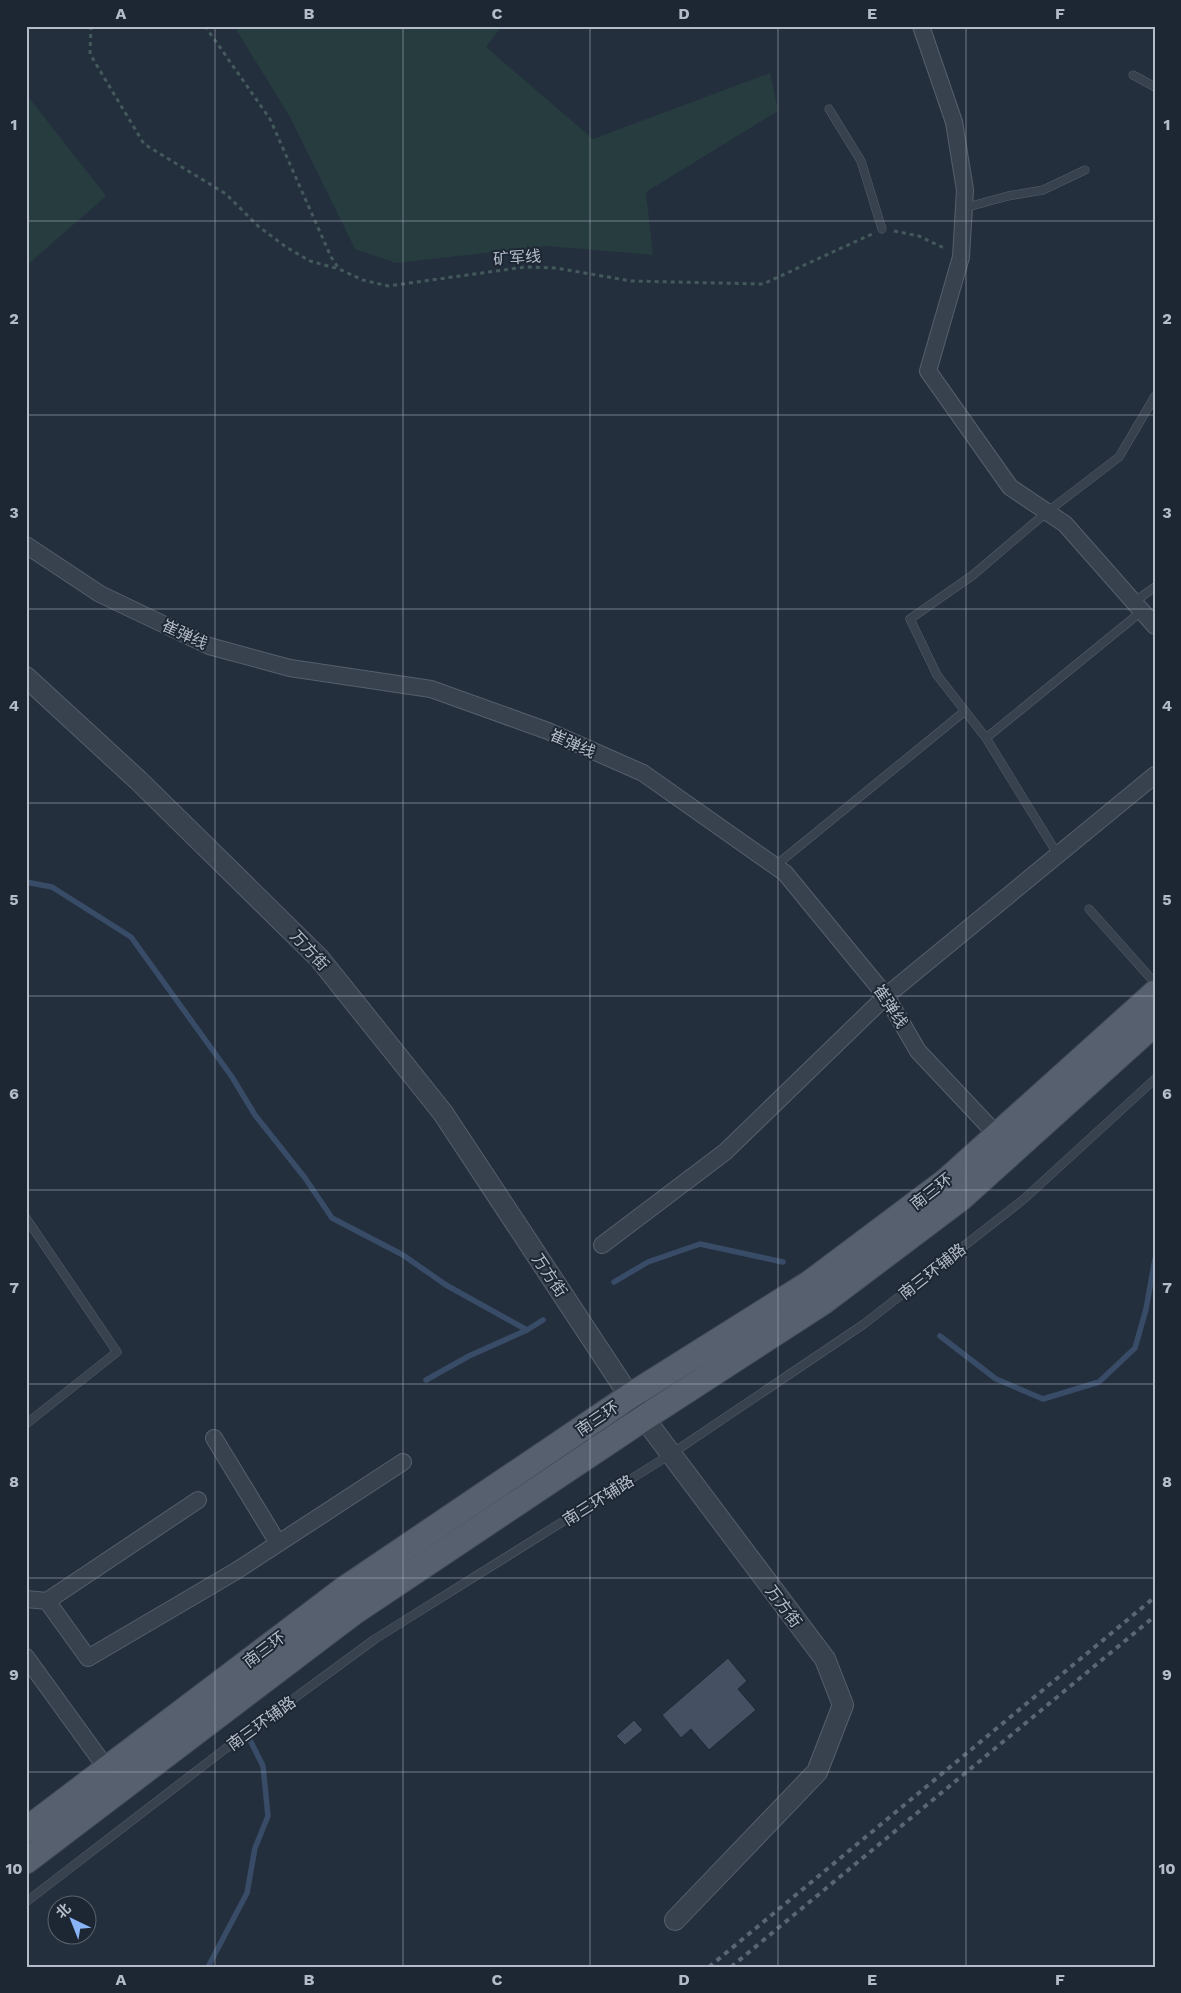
<svg xmlns="http://www.w3.org/2000/svg" width="1181" height="1993" viewBox="0 0 1181 1993" font-family="'Work Sans','Noto Sans SC',sans-serif">
	<rect width="100%" height="100%" fill="#242f3e"/>
	<!-- green -->
	<g fill="#263c3f">
		<path d="M234,26h268l-16,21 107,92 177,-66 8,38 -132,81 7,63 -105,-9 -152,17 -41,-14 -65,-132z"/>
		<path d="M26,94l80,102 -80,70z"/>
	</g>
	<g fill="none" stroke-linecap="round" stroke-linejoin="round">
		<!-- stream -->
		<g stroke="#394c67" stroke-width="5.5">
			<path d="M26,882l26,5 79,50 101,140 23,38 50,63 27,40 71,37 43,30 81,45"/>
			<path d="M614,1282l34,-20 52,-18 83,18"/>
			<path d="M940,1336l56,43 47,20 56,-17 36,-34 11,-39 9,-50"/>
			<path d="M426,1380l43,-24 58,-26 16,-10"/>
			<path d="M208,1967l39,-74 8,-45 13,-32 -5,-50 -13,-26"/>
		</g>
	</g>
	<!-- building -->
	<g fill="#455162" stroke="#1f2835">
		<path d="M728,1658l19,23 -9,8 18,21 -47,40 -18,-21 -10,9 -19,-23z"/>
		<path d="M634,1720l9,10 -18,15 -9,-9z"/>
	</g>
	<g fill="none" stroke-linecap="round" stroke-linejoin="round">
		<!-- service casing -->
		<g stroke="#565f6c" stroke-width="9">
			<g id="service">
				<path d="M1133,75l22,12"/>
				<path d="M829,109l32,52 21,68"/>
				<path d="M964,208l44,-12 35,-6 42,-20"/>
				<path d="M1134,602l21,-15"/>
				<path d="M986,738l-49,-63 -27,-56 63,-44 74,-63 72,-55 36,-61"/>
				<path d="M1058,855l-72,-117 156,-127"/>
				<path d="M775,866l190,-155"/>
				<path d="M1089,909l66,74"/>
				<path d="M26,1218l91,134 -91,72"/>
				<path d="M26,1902l199,-153 150,-110 296,-185 193,-130 160,-125 131,-120"/>
			</g>
		</g>
		<!-- minor casing -->
		<g stroke="#565f6c" stroke-width="18">
			<g id="minor">
				<path d="M921,26l33,96 11,68 -4,67 -33,114 82,116 55,37 90,102"/>
				<path d="M26,545l74,49 109,52 81,22 141,21 117,42 95,42 142,100 101,123 32,55 79,84"/>
				<path d="M602,1245l123,-93 161,-156 269,-221"/>
				<path d="M214,1438l64,105"/>
				<path d="M26,1599l21,2 41,57 148,-87 167,-109"/>
				<path d="M47,1601l151,-101"/>
				<path d="M26,1657l81,112"/>
			</g>
		</g>
		<!-- tertiary casing -->
		<g stroke="#565f6c" stroke-width="22">
			<path id="tertiary" d="M26,677l113,104 180,177 124,155 201,305 181,241 18,46 -26,67 -142,148"/>
		</g>
		<!-- primary casing -->
		<g stroke="#414a57" stroke-width="27">
			<g id="primary">
				<path d="M26,1830l317,-240 287,-194 180,-113 136,-102 209,-188"/>
				<path d="M26,1861l328,-249 290,-194 179,-116 138,-104 194,-175"/>
			</g>
		</g>
		<!-- path -->
		<g stroke="#44595c" stroke-width="3" stroke-dasharray="4 4" stroke-linecap="butt">
			<path d="M91,26l-1,28 54,90 82,50 32,32 28,21 24,14 29,8"/>
			<path d="M205,26l65,93 61,138 8,12 24,11 25,6 137,-19 31,1 75,13 132,3 109,-50"/>
			<path d="M894,231l25,5 25,12"/>
		</g>
		<!-- service -->
		<use href="#service" stroke="#38414e" stroke-width="8"/>
		<!-- minor -->
		<use href="#minor" stroke="#38414e" stroke-width="16"/>
		<!-- tertiary -->
		<use href="#tertiary" stroke="#38414e" stroke-width="20"/>
		<!-- primary -->
		<use href="#primary" stroke="#56606e" stroke-width="25"/>
		<!-- rail -->
		<g stroke="#5a6575" stroke-width="4" stroke-dasharray="5 5" stroke-linecap="butt">
			<path d="M709,1967l446,-370"/>
			<path d="M731,1967l424,-351"/>
		</g>
	</g>
	<!-- grid -->
	<path fill="none" stroke="#b4bcc9" stroke-width="1" stroke-opacity="0.55" d="M215,26v1941M403,26v1941M590,26v1941M778,26v1941M966,26v1941M26,221h1129M26,415h1129M26,609h1129M26,803h1129M26,996h1129M26,1190h1129M26,1384h1129M26,1578h1129M26,1772h1129"/>
	<g text-anchor="middle" stroke-width="4" stroke-linejoin="round" paint-order="stroke">
		<!-- street labels -->
		<g font-size="16" fill="#b4bcc9" stroke="#1d2633">
			<text transform="translate(517 257) rotate(-4)" y="6">矿军线</text>
			<text transform="translate(185 634) rotate(25)" y="6">崔弹线</text>
			<text transform="translate(573 743) rotate(24)" y="6">崔弹线</text>
			<text transform="translate(310 950) rotate(47)" y="6">万方街</text>
			<text transform="translate(891 1006) rotate(57)" y="6">崔弹线</text>
			<text transform="translate(931 1191) rotate(-38)" y="6">南三环</text>
			<text transform="translate(932 1271) rotate(-38)" y="6">南三环辅路</text>
			<text transform="translate(550 1275) rotate(56)" y="6">万方街</text>
			<text transform="translate(597 1418) rotate(-34)" y="6">南三环</text>
			<text transform="translate(598 1500) rotate(-32)" y="6">南三环辅路</text>
			<text transform="translate(784 1606) rotate(53)" y="6">万方街</text>
			<text transform="translate(264 1649) rotate(-37)" y="6">南三环</text>
			<text transform="translate(261 1723) rotate(-36)" y="6">南三环辅路</text>
		</g>
	</g>
	<!-- border -->
	<rect width="1181" height="1993" fill="none" stroke="#1d2633" stroke-width="55"/>
	<!-- north arrow -->
	<g transform="translate(72 1920) rotate(317)"><circle r="24" fill="#1d2633" stroke="#59626f"/>
	<path d="M0-4L9 19L0 12L-9 19Z" fill="#8ab4f8"/>
	<text y="-8" font-size="14" font-weight="bold" text-anchor="middle" fill="#b4bcc9">北</text>
	</g>
	<rect x="28" y="28" width="1126" height="1938" fill="none" stroke="#b4bcc9" stroke-width="2"/>
	<g font-size="16" text-anchor="middle" font-weight="bold" fill="#b4bcc9">
		<text x="121" y="19">A</text>
		<text x="309" y="19">B</text>
		<text x="497" y="19">C</text>
		<text x="684" y="19">D</text>
		<text x="872" y="19">E</text>
		<text x="1060" y="19">F</text>
		<text x="14" y="130">1</text>
		<text x="1167" y="130">1</text>
		<text x="14" y="324">2</text>
		<text x="1167" y="324">2</text>
		<text x="14" y="518">3</text>
		<text x="1167" y="518">3</text>
		<text x="14" y="711">4</text>
		<text x="1167" y="711">4</text>
		<text x="14" y="905">5</text>
		<text x="1167" y="905">5</text>
		<text x="14" y="1099">6</text>
		<text x="1167" y="1099">6</text>
		<text x="14" y="1293">7</text>
		<text x="1167" y="1293">7</text>
		<text x="14" y="1487">8</text>
		<text x="1167" y="1487">8</text>
		<text x="14" y="1680">9</text>
		<text x="1167" y="1680">9</text>
		<text x="14" y="1874">10</text>
		<text x="1167" y="1874">10</text>
		<text x="121" y="1985">A</text>
		<text x="309" y="1985">B</text>
		<text x="497" y="1985">C</text>
		<text x="684" y="1985">D</text>
		<text x="872" y="1985">E</text>
		<text x="1060" y="1985">F</text>
	</g>
</svg>
